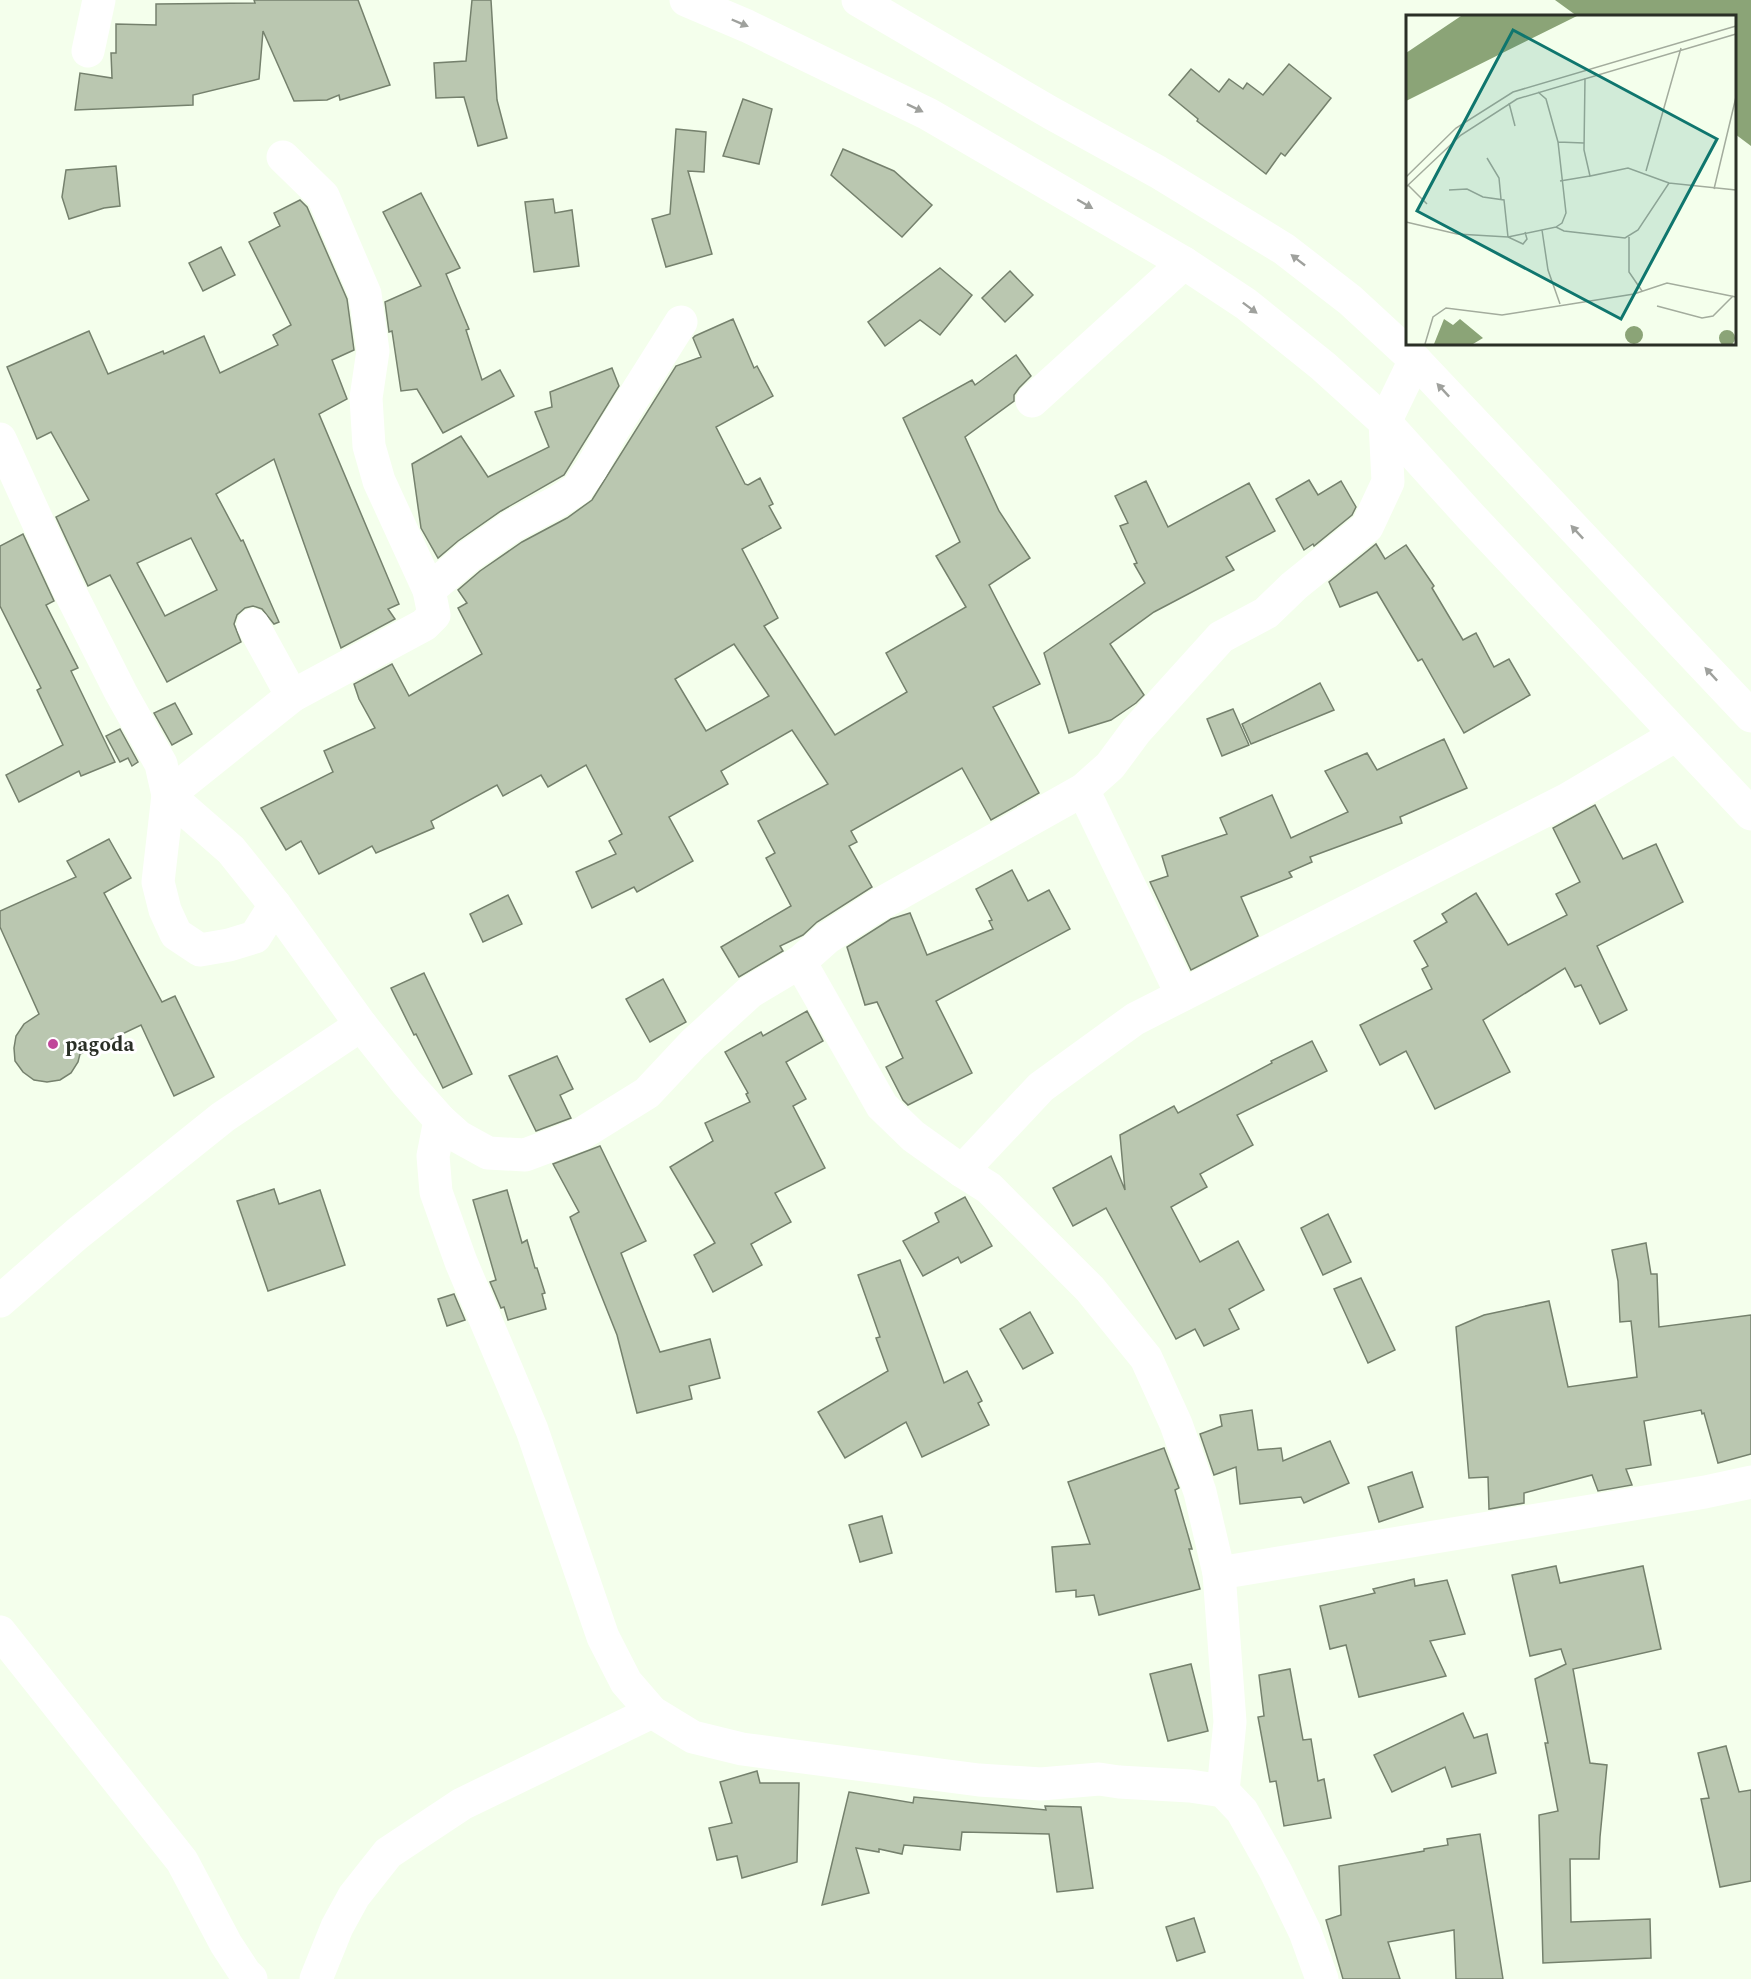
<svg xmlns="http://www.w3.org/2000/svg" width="1751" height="1979" viewBox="0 0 1751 1979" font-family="Spectral,serif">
	<rect width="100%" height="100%" fill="#f4ffec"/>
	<!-- water -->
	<path fill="#8ba477" d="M1555,0h196v146l-16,-12 -1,-118h-157z"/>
	<!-- building -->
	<g fill="#bac7b0" stroke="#75816d" stroke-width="1.5" fill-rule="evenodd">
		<path d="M254,0h104l32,85 -50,15 -1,-5 -12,5 -33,1 -31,-70 -4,48 -66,16v10l-118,5 5,-37 32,5 -1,-25h5v-29l40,1v-21l99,-1z"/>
		<path d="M472,0h19l6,100 10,38 -29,8 -14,-49 -28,1 -2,-35 32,-2z"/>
		<path d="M1289,64l42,34 -46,58 -4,-3 -15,21 -69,-53 1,-2 -29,-24 22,-26 28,23 10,-13 14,10 4,-6 16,12z"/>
		<path d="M743,99l29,10 -13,55 -36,-8z"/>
		<path d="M676,129l30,3 -2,40 -16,-1 24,83 -46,13 -14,-48 18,-5z"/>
		<path d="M843,149l51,22 38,34 -30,32 -71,-62z"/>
		<path d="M116,166l4,40 -16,2 -35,11 -7,-22 4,-27z"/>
		<path d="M421,193l39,75 -14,6 23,55 -3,1 16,50 18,-10 14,26 -71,37 -26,-44 -16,2 -9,-60 -3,1 -4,-30 36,-16 -38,-74z"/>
		<path d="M553,199l2,14 17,-3 7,56 -45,6 -9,-70z"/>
		<path d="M300,200l7,7 40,92 7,51 -22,10 15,39 -28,15 80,190 -11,5 7,10 -54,29 -67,-189 -58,35 25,47 2,-1 36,82 -5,2 -12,-15 -9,-3 -8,2 -8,7 -3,9 7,18 -74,40 -57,-107 -22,11 -32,-69 33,-17 -38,-68 -14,7 -30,-72 82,-36 19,43 55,-23 1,3 40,-18 16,37 58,-28 -5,-10 18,-10 -42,-83 31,-16 -6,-13zM191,538l26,52 -52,26 -28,-53z"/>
		<path d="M221,247l14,28 -32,16 -14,-28z"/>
		<path d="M940,268l32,27 -32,40 -20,-15 -35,26 -17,-24z"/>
		<path d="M1010,271l23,24 -28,27 -23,-24z"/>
		<path d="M733,319l21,49 3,-2 16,30 -57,31 29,57 3,1 12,-7 13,26 -4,2 12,22 -39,21 36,69 -14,8 71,109 72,-43 -21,-39 80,-46 -30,-51 24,-14 -57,-124 69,-38 3,5 41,-30 15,21 -12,12 -5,7v6l-49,36 34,74 31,47 -41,27 51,99 -47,23 46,86 -48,27 -29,-52 -111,63 6,11 -8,4 23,41 -55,35 -14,13 -23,11 3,5 -44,26 -18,-30 70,-41 -25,-48 9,-5 -17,-32 70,-37 -36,-54 -71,41 7,13 -59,33 24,44 -56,31 -3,-5 -42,21 -16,-36 40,-18 -7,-13 13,-7 -36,-69 -38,22 -7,-12 -38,21 -6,-11 -66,36 3,7 -58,25 -4,-7 -53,28 -18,-33 -15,9 -25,-42 72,-36 -9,-21 51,-23 -16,-29 -5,-15 38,-20 17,32 73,-42 -24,-46 9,-5 -9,-13 22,-19 42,-29 45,-24 25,-18 84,-134 25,-9 -8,-19 2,-2zM734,644l35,52 -63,35 -31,-52z"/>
		<path d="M612,368l7,18 -55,89 -63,36 -43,30 -20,17 -17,-30 -9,-64 49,-28 27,41 61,-30 -14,-35 17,-5 -2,-15z"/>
		<path d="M1309,480l9,15 23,-14 15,26 -4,8 -38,31 -1,-2 -9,6 -28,-51z"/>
		<path d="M1146,481l22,46 81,-44 26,48 -49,26 8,13 -80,42 -44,32 34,51 -8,8 -25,17 -42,13 -25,-80 101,-70 -11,-19 3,-1 -17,-37 8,-3 -13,-27z"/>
		<path d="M23,534l31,67 -8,4 32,63 -7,3 44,91 -34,14 -2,-5 -60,31 -13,-27 57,-30 -26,-55 4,-2 -41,-82v-60z"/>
		<path d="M1376,544l9,15 21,-14 28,41 -2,2 31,52 13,-7 18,34 15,-8 21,36 -66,38 -42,-74 -4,2 -41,-69 -37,15 -11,-25z"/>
		<path d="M1320,683l14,27 -83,34 -9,-20z"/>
		<path d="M175,703l17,31 -20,11 -18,-32z"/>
		<path d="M1233,709l16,36 -27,11 -15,-37z"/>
		<path d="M120,729l18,33 -6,4 -4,-8 -8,4 -14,-26z"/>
		<path d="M1444,739l23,49 -67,29 2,6 -92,34 2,5 -23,10 3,5 -51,20 17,39 -67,34 -41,-88 18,-6 -6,-20 65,-22 -7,-16 52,-23 19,43 57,-26 -23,-41 42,-18 10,17z"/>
		<path d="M1595,805l28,54 33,-15 27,58 -86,44 30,64 -27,14 -19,-39 -6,2 -10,-19 -82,52 27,52 -75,37 -29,-58 -26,14 -20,-40 72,-36 -10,-20 6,-3 -14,-25 33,-19 -5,-8 34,-21 32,52 59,-30 -11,-21 24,-12 -27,-54z"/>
		<path d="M109,839l22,39 -27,15 58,109 13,-6 39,81 -40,19 -33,-71 -61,29 -2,8 -7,11 -11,7 -13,2 -13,-2 -11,-8 -8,-11 -1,-13 2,-12 8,-12 15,-10 -39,-87v-16l76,-34 -9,-16z"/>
		<path d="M1012,870l16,31 21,-11 21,39 -134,72 36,72 -64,32 -5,-5 -17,-33 17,-9 -26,-56 -12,3 -18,-58 44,-28 19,-6 17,42 66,-26 -4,-8 3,-1 -16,-31z"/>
		<path d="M508,895l14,29 -39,18 -13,-28z"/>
		<path d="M424,973l48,101 -29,14 -27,-54 -2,1 -23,-47z"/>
		<path d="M663,979l23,43 -36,20 -24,-43z"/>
		<path d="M807,1011l16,30 -37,21 20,37 -13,7 32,62 -50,25 16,29 -40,22 11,21 -49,27 -19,-37 21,-12 -45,-76 43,-26 -8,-18 45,-21 -4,-8 2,-1 -23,-41 36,-20 2,4z"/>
		<path d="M1312,1041l15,30 -90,44 16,30 -53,29 7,13 -36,20 29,55 38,-21 26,49 -35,19 10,20 -35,17 -9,-17 -19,10 -70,-131 -33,18 -20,-38 58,-32 14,34 -5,-55 54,-29 4,7 94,-50 -1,-2z"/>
		<path d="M557,1056l16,33 -13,6 11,23 -35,13 -27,-55z"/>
		<path d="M600,1146l46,95 -25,12 39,99 50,-13 10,39 -31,8 3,13 -55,14 -20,-78 -47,-118 9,-5 -26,-48z"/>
		<path d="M274,1189l5,15 41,-14 25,75 -77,26 -31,-90z"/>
		<path d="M507,1190l15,53 5,-3 8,28h2l8,25 -3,1 4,15 -38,11 -4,-13 -3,1 -11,-26 6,-2 -23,-80z"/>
		<path d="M965,1197l27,49 -31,17 -3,-6 -35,19 -20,-35 36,-19 -4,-9z"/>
		<path d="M1328,1214l23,48 -28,13 -22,-47z"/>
		<path d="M1646,1243l5,31h6l2,53 92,-12v139l-33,9 -14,-50 -2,1 -1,-4 -57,11 7,44 -25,4 6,16 -34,6 -6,-16 -68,18v10l-35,6 -1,-32 -19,1 -13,-151 28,-12 65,-14 19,86 69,-10 -6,-56 -11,1 -2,-41 -6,-31z"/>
		<path d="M900,1260l44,123 23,-12 15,30 -4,2 11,22 -67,32 -16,-35 -61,36 -27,-46 70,-41 -12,-33 4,-1 -22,-62z"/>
		<path d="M1361,1278l34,72 -27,13 -34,-74z"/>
		<path d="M454,1294l11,26 -18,6 -9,-27z"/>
		<path d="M1030,1312l23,41 -30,16 -23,-40z"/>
		<path d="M1252,1410l6,40 23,-2 2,13 47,-20 19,42 -45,20 -3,-6 -61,7 -4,-37 -22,8 -14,-41 22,-8 -2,-11z"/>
		<path d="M1164,1448l15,40 -4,2 17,59h-3l11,40 -101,26 -5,-20 -18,2v-7l-20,2 -4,-45 38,-3 -22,-62z"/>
		<path d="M1412,1472l11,35 -44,15 -11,-35z"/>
		<path d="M882,1516l10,37 -32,9 -11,-37z"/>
		<path d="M1556,1566l4,17 83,-17 18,83 -88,20 17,94 17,2 -7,72 -1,22h-29l1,63 79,-3 1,39 -108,5 -4,-148 19,-4 -13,-68h3l-13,-64 31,-15 -5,-15 -31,7 -18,-81z"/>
		<path d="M1414,1579l1,7 32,-6 18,54 -35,7 16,35 -87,21 -13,-52 -16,4 -10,-43 55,-13 -2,-4z"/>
		<path d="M1191,1664l17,67 -40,10 -18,-67z"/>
		<path d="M1290,1669l13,71 8,-1 7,42 6,-2 7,39 -47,8 -8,-45 -6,1 -12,-65 6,-1 -5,-41z"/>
		<path d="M1463,1713l11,25 13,-4 9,39 -44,14 -7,-20 -53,25 -18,-37z"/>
		<path d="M1726,1746l13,46 12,-2v91l-31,6 -19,-88 8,-1 -11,-45z"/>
		<path d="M757,1771l3,12h39l-2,79 -55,16 -5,-22 -20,4 -8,-32 23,-5 -12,-41z"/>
		<path d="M849,1792l64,11 1,-6 132,13 -1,-4 36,1 12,81 -36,4 -8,-58 -87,-2 -2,18 -56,-5 -2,9 -23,-5v3l-23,-4 13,45 -47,12z"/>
		<path d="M1480,1834l23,145h-47l-2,-49 -66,12 12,37h-57l-17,-59 15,-5 -2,-49 85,-15v-2l24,-4 -1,-6z"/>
		<path d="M1194,1918l11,34 -28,9 -11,-34z"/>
	</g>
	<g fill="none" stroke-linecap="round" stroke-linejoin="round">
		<!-- minor -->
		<g stroke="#fff" stroke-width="33">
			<path d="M88,51l11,-51"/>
			<path d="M1032,401l152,-138"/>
			<path d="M0,439l67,147 54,107 40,71 7,31 63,55 44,55 86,120 46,58 33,37 -7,36 3,36 25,70 71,168 71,207 23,45 26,30 41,25 49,12 106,14 131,17 62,4 58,-5 20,3 71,4 33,5 19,20 34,61 29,60 17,47"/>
			<path d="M429,590l40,-34 43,-30 45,-24 20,-13 14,-20 20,-36 70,-111"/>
			<path d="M253,625l39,71"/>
			<path d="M1083,790l99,205"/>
			<path d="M275,905l-20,32 -26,8 -29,5 -24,-16 -11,-24 -7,-28 10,-87 124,-99 132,-71 10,-10 -5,-25 -50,-109 -10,-35 -3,-48 7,-47 -8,-57 -42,-98 -40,-39"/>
			<path d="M800,962l82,144 31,30 49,35"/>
			<path d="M440,1120l19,17 29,16 37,2 56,-21 66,-41 46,-49 57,-52 50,-30 27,-24 48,-31 208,-117 27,-24 26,-35 85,-94 45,-24 28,-27 73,-59 21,-45 -3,-60 30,-62"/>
			<path d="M0,1301l77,-67 146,-117 138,-92"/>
			<path d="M1219,1573l486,-81 46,-10"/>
			<path d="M0,1632l182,229 44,83 19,29 6,6"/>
			<path d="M1223,1791l7,-69 -11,-149 -19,-81 -24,-68 -30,-66 -56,-69 -101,-101 -27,-17 79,-84 94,-68 433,-220 108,-64"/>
			<path d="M316,1979l21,-52 17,-31 34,-43 74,-49 190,-92"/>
		</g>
		<!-- major -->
		<g stroke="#fff" stroke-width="33">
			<path d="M686,0l61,26 181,88 256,149 62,41 77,62 62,56 87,96 279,296"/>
			<path d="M858,0l193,113 107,59 126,77 66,51 65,60 336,356"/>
		</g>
	</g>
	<!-- one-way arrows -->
	<defs><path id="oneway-solid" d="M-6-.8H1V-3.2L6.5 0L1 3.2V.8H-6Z" transform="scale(1.5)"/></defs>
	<g fill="#9fa19d">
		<use href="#oneway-solid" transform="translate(740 23) rotate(23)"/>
		<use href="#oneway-solid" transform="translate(915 108) rotate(26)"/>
		<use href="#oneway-solid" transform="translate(1085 204) rotate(30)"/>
		<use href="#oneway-solid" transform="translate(1298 260) rotate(-142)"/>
		<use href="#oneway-solid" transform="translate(1250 308) rotate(37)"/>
		<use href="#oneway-solid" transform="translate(1443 390) rotate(-133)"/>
		<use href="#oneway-solid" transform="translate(1577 532) rotate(-133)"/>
		<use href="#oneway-solid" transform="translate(1711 674) rotate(-133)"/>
	</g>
	<!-- markers -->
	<circle fill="#c0479a" stroke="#fff" stroke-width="2" cx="53" cy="1044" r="6"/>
	<g text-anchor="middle" stroke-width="6" stroke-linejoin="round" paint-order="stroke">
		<!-- poi labels -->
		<g font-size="21" font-weight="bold" fill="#2a2f26" stroke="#fff" text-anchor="start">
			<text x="65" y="1051">pagoda</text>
		</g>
	</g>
	<!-- overview -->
	<g transform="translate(1406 15)">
		<rect width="330" height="330" fill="#f4ffec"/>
		<path d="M55,1h116l-171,85v-48zM38,304l9,6 7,-6 23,19 -10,6h-39zM219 320a9 9 0 1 1 18 0a9 9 0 1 1-18 0ZM313 323a8 8 0 1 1 16 0a8 8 0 1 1-16 0Z" fill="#8ba477"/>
		<path fill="none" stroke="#a3ac9d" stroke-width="1.5" d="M179,63l-1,72 6,26 38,-8 41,15M132,77l8,7 12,43 8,71 -4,10 -6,4M103,88l6,23M152,127l26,1M81,143l12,20 2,21M240,156l35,-123M0,162l50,-49 57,-36 223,-66M154,166l30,-5M2,170l19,19M0,172l55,-52 56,-36 219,-65M308,174l22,-92M43,175l18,-1 16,8 21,3 4,37 15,7 4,-5 -2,-7M0,207l51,12 51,3 48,-10 8,4 61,7 13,-8 31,-47 67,7M136,215l6,40 12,34M223,222v35l13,19M251,291l45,12 11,-2 20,-20M19,329l8,-27 13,-9 56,7 132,-21 33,-11 69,14"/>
		<path fill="#0f766e" fill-opacity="0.15" stroke="#0f766e" stroke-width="3" d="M107,15l204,109 -96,180 -204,-108z"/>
		<rect width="330" height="330" fill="none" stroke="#2a2f26" stroke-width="3"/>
	</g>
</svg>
